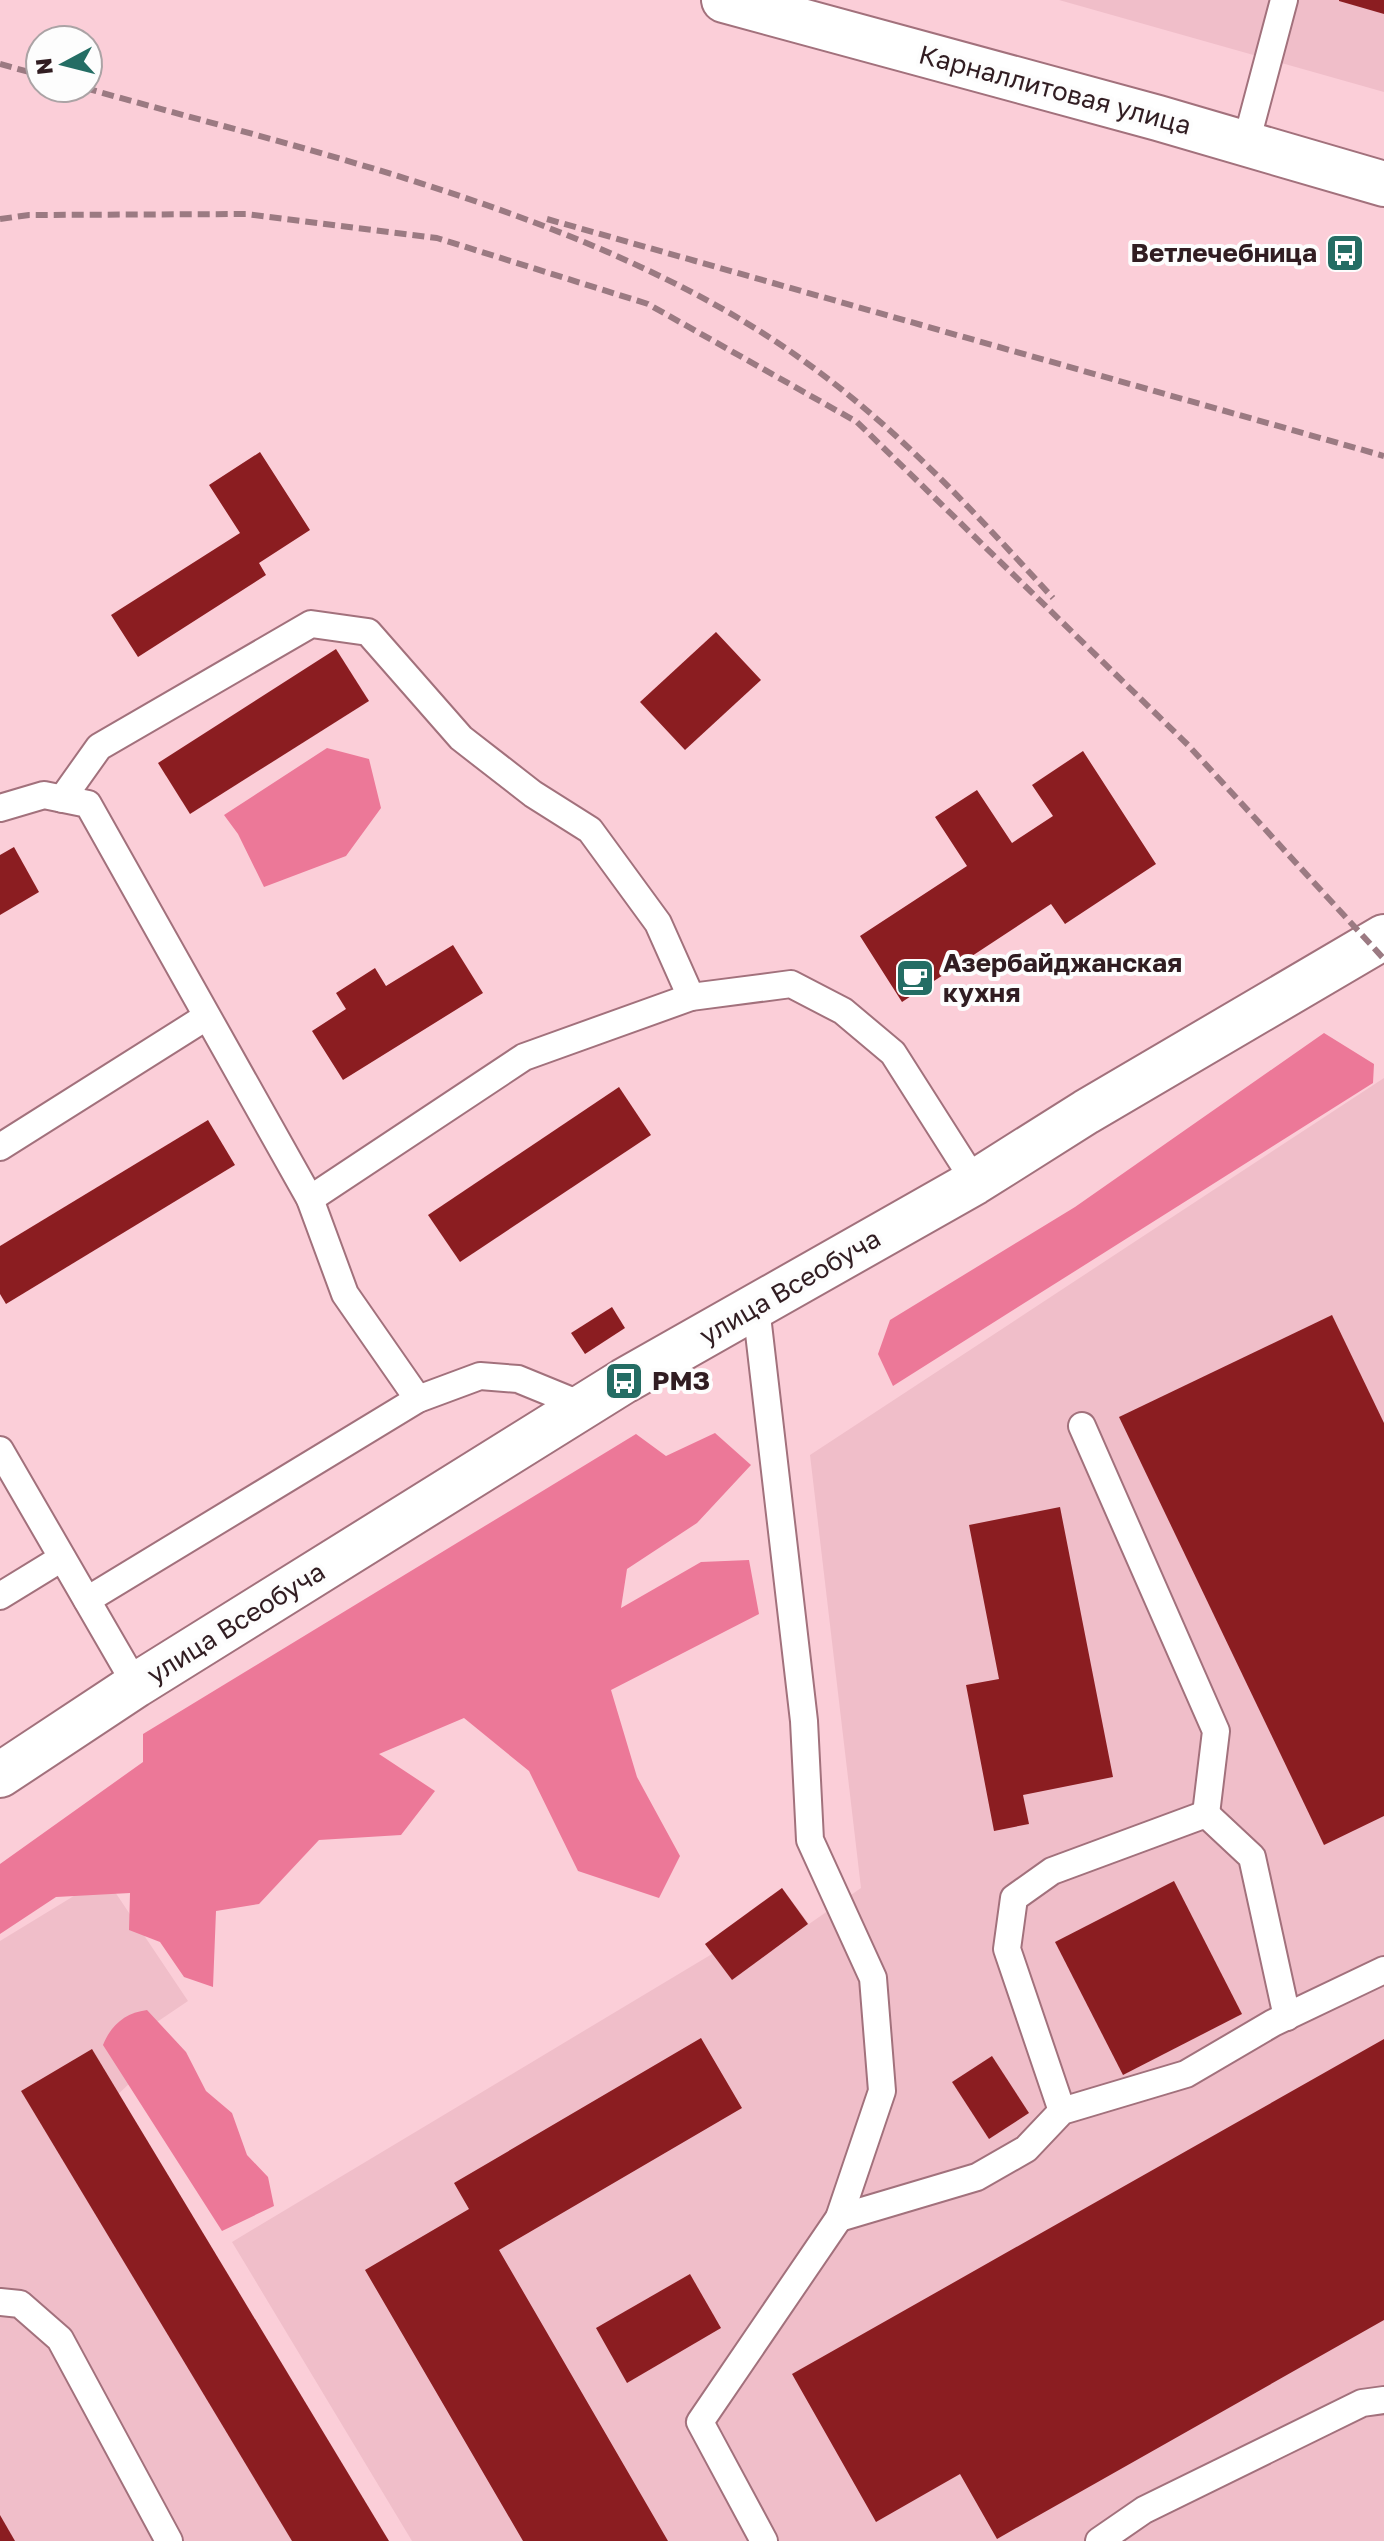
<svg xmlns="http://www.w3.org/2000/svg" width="1384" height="2541" viewBox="0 0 1384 2541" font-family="'Golos Text',sans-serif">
	<rect width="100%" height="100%" fill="#fbced8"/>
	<!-- built -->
	<g fill="#f0bec9">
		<path d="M1059,0h325v92z"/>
		<path d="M1384,1078v1463h-972l-180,-299 480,-288 -7,-10 77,-56 27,36 52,-36 -51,-433z"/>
		<path d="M105,1877l83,124 -74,50 18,30 -20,19 266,441h-378v-600z"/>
	</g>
	<!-- forest -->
	<g fill="#ec7898">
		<path d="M327,748l42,11 12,49 -35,48 -82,31 -26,-53 -14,-19z"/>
		<path d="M1324,1033l50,31 -1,19 -480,303 -15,-32 12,-34 185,-113z"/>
		<path d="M715,1433l36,32 -54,58 -70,46 -6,39 80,-46 48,-2 10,54 -148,76 26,87 43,79 -21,42 -81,-27 -49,-100 -65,-53 -85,36 56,37 -34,44 -82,5 -60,64 -43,7 -3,76 -29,-10 -24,-35 -31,-12 1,-37 -74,4 -56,37v-70l143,-102v-28l493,-300 30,22z"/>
		<path d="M147,2010l39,42 20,39 26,22 15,42 21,22 6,29 -52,25 -119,-186c8,-20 22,-32 44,-35z"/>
	</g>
	<!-- building -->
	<g fill="#8b1d21">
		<path d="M1384,0v14l-45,-13v-1z"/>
		<path d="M260,452l50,78 -51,33 7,12 -128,82 -27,-42 129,-82 -31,-48z"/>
		<path d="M716,632l45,48 -76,70 -45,-48z"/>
		<path d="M336,649l33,52 -179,113 -32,-51z"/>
		<path d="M1083,751l73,113 -91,60 -14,-20 -149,98 -42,-66 107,-70 -32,-49 42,-27 35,53 41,-27 -21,-31z"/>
		<path d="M14,847l25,45 -39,23v-60z"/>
		<path d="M453,945l30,48 -140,87 -31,-49 34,-22 -10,-16 39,-25 11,18z"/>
		<path d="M619,1087l32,48 -191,127 -32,-47z"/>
		<path d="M208,1120l27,45 -229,139 -6,-10v-48z"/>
		<path d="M612,1307l13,21 -40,26 -14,-21z"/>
		<path d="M1332,1315l52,108v393l-60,29 -205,-428z"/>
		<path d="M1060,1507l53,270 -90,18 6,29 -35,7 -28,-146 33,-6 -30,-154z"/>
		<path d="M1174,1881l68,133 -119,61 -68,-133z"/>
		<path d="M782,1888l26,36 -76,56 -27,-36z"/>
		<path d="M701,2038l41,70 -243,142 169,291h-145l-158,-271 104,-61 -15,-26z"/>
		<path d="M1384,2039v281l-387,219 -37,-65 -84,48 -84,-148z"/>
		<path d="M92,2049l297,492h-97l-271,-450z"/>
		<path d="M992,2056l37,57 -40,26 -37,-57z"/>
		<path d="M690,2274l31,54 -94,55 -31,-55z"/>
		<path d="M0,2515l15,26h-15z"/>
	</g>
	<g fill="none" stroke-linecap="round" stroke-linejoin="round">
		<!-- lane casing -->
		<g stroke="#a2717c" stroke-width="30">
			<g id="lane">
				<path d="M1246,143l38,-143"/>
				<path d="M62,799l37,-52 212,-123 57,8 93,106 72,56 57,36 68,93 33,74"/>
				<path d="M0,808l44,-13 44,9 222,395 35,95 73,105"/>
				<path d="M0,1147l206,-130"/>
				<path d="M310,1199l214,-142 167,-60 100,-13 52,27 50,42 82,129"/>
				<path d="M756,1307l48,414 6,119 63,138 9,113 -43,127 -139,204 64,119"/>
				<path d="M1082,1426l134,305 -10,83"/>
				<path d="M0,1450l136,235"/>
				<path d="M0,1596l62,-38"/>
				<path d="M87,1600l331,-201 62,-23 38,3 66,27"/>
				<path d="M1062,2111l-55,-162 7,-51 38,-27 154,-57 46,43 35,160"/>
				<path d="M839,2218l138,-41 49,-28 36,-38 124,-37 87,-51 111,-53"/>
				<path d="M0,2302l20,2 40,35 109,202"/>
				<path d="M1099,2541l45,-31 218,-107 22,-3"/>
			</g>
		</g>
		<!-- secondary casing -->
		<g stroke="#a2717c" stroke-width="48">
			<path id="secondary" d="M724,0l434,118 226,66"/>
		</g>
		<!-- primary casing -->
		<g stroke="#a2717c" stroke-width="48">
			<path id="primary" d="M0,1775l136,-90 488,-304 351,-199 111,-70 298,-175"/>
		</g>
		<!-- lane -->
		<use href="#lane" stroke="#fff" stroke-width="26"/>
		<!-- secondary -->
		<use href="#secondary" stroke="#fff" stroke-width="44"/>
		<!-- primary -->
		<use href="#primary" stroke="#fff" stroke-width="44"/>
		<!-- rail -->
		<g stroke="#9b7a82" stroke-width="6" stroke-dasharray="12 6" stroke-linecap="butt">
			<path d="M0,64l40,11"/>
			<path d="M85,88c234,66 520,129 719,273 94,67 171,152 249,237"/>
			<path d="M0,219l29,-4 217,-1 191,24 211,66 209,118 331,323 196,214"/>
			<path d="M547,219l837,237"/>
		</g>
	</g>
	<!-- icons -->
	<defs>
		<g id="bus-square" transform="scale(2)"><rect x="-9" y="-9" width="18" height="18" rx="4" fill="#246d64" stroke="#fdfdfd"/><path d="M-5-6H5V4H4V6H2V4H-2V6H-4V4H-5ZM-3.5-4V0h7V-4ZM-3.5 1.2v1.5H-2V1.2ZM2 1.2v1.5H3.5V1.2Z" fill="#fff"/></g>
		<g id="cafe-square" transform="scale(2)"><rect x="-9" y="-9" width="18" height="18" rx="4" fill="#246d64" stroke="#fdfdfd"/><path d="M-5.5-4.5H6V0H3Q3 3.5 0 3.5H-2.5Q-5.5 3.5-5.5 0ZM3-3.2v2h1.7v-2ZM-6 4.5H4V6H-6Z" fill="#fff"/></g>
	</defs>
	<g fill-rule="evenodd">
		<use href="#bus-square" x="1345" y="253"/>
		<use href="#cafe-square" x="915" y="978"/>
		<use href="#bus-square" x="624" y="1381"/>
	</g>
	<g text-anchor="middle" stroke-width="8" stroke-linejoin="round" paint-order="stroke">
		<!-- street labels -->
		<g font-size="26" fill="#311d22" stroke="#fdfdfd">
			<text transform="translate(1055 90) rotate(15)" y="9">Карналлитовая улица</text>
			<text transform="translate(790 1287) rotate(-30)" y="9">улица Всеобуча</text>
			<text transform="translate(236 1623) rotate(-32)" y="9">улица Всеобуча</text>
		</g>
		<!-- poi labels -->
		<g font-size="26" font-weight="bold" fill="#311d22" stroke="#fdfdfd" text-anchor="start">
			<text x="1317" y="262" text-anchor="end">Ветлечебница</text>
			<text x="943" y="972">Азербайджанская<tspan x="943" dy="30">кухня</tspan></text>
			<text x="652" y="1390">РМЗ</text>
		</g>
	</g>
	<!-- north arrow -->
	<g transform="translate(64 64) rotate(263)"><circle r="38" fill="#fdfdfd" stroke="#aba3a5" stroke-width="2"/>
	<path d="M0-6L14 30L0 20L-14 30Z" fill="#246d64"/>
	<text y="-12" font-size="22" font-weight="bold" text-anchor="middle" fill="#311d22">N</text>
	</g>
</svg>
